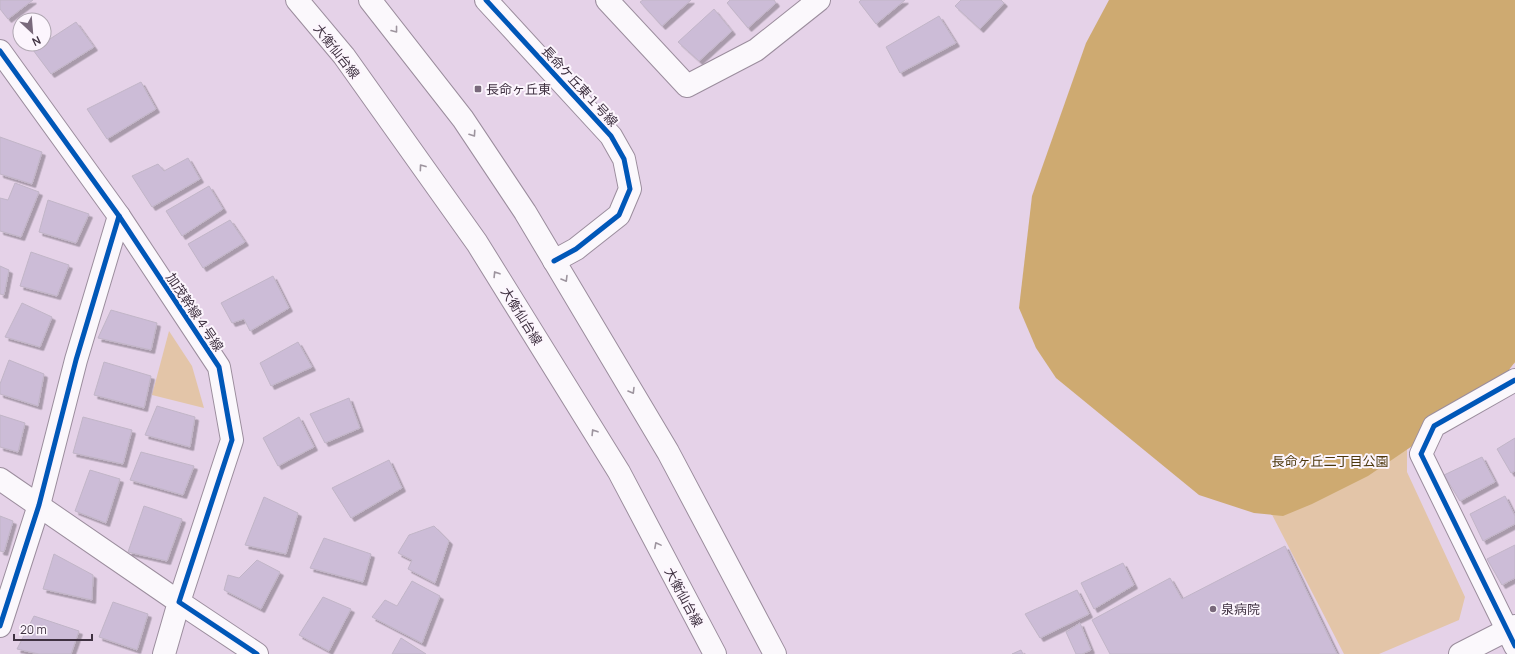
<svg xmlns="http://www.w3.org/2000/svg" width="1515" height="654" viewBox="0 0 1515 654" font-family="Manrope,'Noto Sans JP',sans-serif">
	<defs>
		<filter id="shadow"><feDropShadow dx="3.5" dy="3.5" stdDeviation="0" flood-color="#0004"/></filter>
	</defs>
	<rect width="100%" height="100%" fill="#e5d2e8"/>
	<!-- green -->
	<g fill="#e3c5a8">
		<path d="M1515,286v77l-108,67v42l58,125 -6,23 -80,34h-35l-108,-209z"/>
		<path d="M169,331l23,35 12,42 -52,-13z"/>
	</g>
	<!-- forest -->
	<path fill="#ceaa71" d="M1109,0h406v362l-23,30 -124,84 -56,28 -29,12 -29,-3 -55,-18 -143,-117 -20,-30 -17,-40 13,-112 54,-153z"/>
	<!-- building -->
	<g fill="#ccbcd7" stroke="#c1b5c7" filter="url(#shadow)">
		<path d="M0,0h33l-25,19 -8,-10z"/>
		<path d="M643,0h48l-29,26 -22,-24z"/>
		<path d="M730,0h44l2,3 -28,25 -21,-25z"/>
		<path d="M861,0h44l-29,24 -17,-22z"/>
		<path d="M961,0h40l3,3 -24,26 -25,-23z"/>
		<path d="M714,9l18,22 -33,30 -21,-19z"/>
		<path d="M939,16l17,27 -56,30 -14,-26z"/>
		<path d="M76,22l18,25 -43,27 -18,-24z"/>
		<path d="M141,82l15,27 -49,30 -20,-30z"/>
		<path d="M0,137l42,15 -10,32 -32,-10z"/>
		<path d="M188,158l12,21 -48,28 -20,-31 26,-12 6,7z"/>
		<path d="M15,183l24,9 -18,45 -21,-6v-33l8,2z"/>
		<path d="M209,186l14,23 -41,27 -16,-25z"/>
		<path d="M48,200l41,14 -13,29 -37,-11z"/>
		<path d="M230,220l15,22 -42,26 -15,-24z"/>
		<path d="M31,252l38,13 -12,31 -37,-10z"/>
		<path d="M0,266l9,4 -5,25 -4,-1z"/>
		<path d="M273,276l16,32 -39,23 -6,-12 -12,4 -11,-20z"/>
		<path d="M22,303l30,14 -12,30 -35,-10z"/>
		<path d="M111,310l46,13 -6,27 -53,-12z"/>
		<path d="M298,342l14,25 -41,19 -11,-23z"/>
		<path d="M9,360l35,14 -6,32 -38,-12v-10z"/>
		<path d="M104,362l47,14 -7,32 -50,-13z"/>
		<path d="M349,398l11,30 -35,15 -15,-29z"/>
		<path d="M157,406l38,11 -5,30 -45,-12z"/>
		<path d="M0,415l25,8 -7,29 -18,-5z"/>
		<path d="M83,417l49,13 -9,34 -50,-11z"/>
		<path d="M299,417l15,30 -36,19 -15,-28z"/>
		<path d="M1515,438v33l-4,2 -14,-24z"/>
		<path d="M141,452l53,14 -11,29 -53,-15z"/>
		<path d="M1482,457l13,25 -35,19 -16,-26z"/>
		<path d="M389,460l13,28 -51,30 -19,-30z"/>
		<path d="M90,470l30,9 -14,44 -31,-12z"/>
		<path d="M1505,496l10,20v8l-32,17 -13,-27z"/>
		<path d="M264,497l34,16 -12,41 -41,-9z"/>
		<path d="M144,506l38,13 -15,42 -39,-9z"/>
		<path d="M0,516l13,5 -9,31 -4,-1z"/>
		<path d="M434,526l15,15 -14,42 -27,-14 4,-9 -14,-7 11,-18z"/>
		<path d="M324,538l47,16 -8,28 -53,-14z"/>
		<path d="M1515,545v33l-13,7 -15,-26z"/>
		<path d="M1285,546l52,108h-227l-18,-34 78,-42 12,21z"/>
		<path d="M54,554l39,21 -1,25 -49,-11z"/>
		<path d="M257,560l23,12 -19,37 -37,-19 4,-15 11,3z"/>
		<path d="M1123,563l11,22 -40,24 -13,-26z"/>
		<path d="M412,581l28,15 -18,47 -50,-26 13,-17 12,6z"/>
		<path d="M1077,590l12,24 -49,24 -15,-24z"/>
		<path d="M323,597l28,12 -22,42 -30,-16z"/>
		<path d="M113,602l35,12 -11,36 -38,-13z"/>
		<path d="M34,616l45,15 -8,23h-32l-22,-5z"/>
		<path d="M1080,623l11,27 -9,4h-6l-10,-22z"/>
		<path d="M401,638l25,16h-34z"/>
		<path d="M1021,650l2,4h-11z"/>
	</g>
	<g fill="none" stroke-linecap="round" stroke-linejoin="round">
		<!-- street casing -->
		<g stroke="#9b8d9d" stroke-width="24">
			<g id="street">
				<path d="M607,0l80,86 69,-36 63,-50"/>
				<path d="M0,51l119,165 100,151 13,73 -53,162 78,52"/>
				<path d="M1515,380l-81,46 -13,28 94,192"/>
				<path d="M0,479l179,123 -15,52"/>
				<path d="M0,626l39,-121 37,-145 43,-144"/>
			</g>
		</g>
		<!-- secondary casing -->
		<g stroke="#9b8d9d" stroke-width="24">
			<g id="secondary">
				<path d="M297,0l47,56 133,187 142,229 96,182"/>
				<path d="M370,0l93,119 62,93 143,240 107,202"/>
				<path d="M486,0l125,136 13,23 6,30 -11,26 -43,34 -22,12"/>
				<path d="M1460,654l55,-28"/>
			</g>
		</g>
		<!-- street -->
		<use href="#street" stroke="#fbf8fc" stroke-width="22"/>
		<!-- secondary -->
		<use href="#secondary" stroke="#fbf8fc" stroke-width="22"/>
		<!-- cycleway casing -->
		<g stroke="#fcf5fd" stroke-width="8">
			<g id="cycleway">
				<path d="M486,0l125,136 13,23 6,30 -11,26 -43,34 -22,12"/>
				<path d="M0,51l119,165 100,151 13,73 -53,162 78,52"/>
				<path d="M1515,380l-81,46 -13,28 94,192"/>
				<path d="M0,626l39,-121 37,-145 43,-144"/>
			</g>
		</g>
		<!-- cycleway -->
		<use href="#cycleway" stroke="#0057b8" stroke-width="5"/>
	</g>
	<!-- one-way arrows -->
	<defs><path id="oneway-chevron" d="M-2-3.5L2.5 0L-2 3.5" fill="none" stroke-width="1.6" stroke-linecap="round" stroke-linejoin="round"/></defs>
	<g stroke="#9d949e">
		<use href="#oneway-chevron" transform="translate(395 30) rotate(52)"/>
		<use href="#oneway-chevron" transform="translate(473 134) rotate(56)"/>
		<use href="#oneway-chevron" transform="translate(422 167) rotate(-126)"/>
		<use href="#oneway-chevron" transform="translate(496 274) rotate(-122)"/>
		<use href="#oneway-chevron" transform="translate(565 279) rotate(59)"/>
		<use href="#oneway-chevron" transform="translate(632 391) rotate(59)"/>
		<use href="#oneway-chevron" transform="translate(594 432) rotate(-122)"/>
		<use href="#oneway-chevron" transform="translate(657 545) rotate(-118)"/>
	</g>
	<!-- markers -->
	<g fill="#79697b" stroke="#fcf5fd" stroke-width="1.5">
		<rect x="474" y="85" width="8" height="8" rx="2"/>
		<circle cx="1213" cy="609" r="4"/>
	</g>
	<g text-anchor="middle" stroke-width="4" stroke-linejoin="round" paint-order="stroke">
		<!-- street labels -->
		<g font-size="13" fill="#3f3141" stroke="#fcf5fd">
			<text transform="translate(337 51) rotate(52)" y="5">大衡仙台線</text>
			<text transform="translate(580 86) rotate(47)" y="5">長命ケ丘東１号線</text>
			<text transform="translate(195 312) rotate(56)" y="5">加茂幹線４号線</text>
			<text transform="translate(522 316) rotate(58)" y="5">大衡仙台線</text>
			<text transform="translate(684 597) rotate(62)" y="5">大衡仙台線</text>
		</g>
		<!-- poi labels -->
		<g font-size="13" fill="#3f3141" stroke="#fcf5fd" text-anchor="start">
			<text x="486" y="94">長命ヶ丘東</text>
			<text x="1221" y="614">泉病院</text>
		</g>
		<!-- park labels -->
		<g font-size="13" fill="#4d380c" stroke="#fcf5fd">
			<text x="1330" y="466">長命ヶ丘二丁目公園</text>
		</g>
	</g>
	<!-- north arrow -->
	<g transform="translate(32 32) rotate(154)"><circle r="19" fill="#fcf5fd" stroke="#b0a7b2"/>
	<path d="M0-3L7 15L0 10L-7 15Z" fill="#79697b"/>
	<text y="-6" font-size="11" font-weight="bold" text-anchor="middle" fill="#3f3141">N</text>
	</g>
	<!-- scale -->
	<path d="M14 634v6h78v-6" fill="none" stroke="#3f3141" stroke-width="2"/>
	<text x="20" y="634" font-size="12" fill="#3f3141" stroke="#fcf5fd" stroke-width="3" paint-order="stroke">20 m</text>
</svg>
